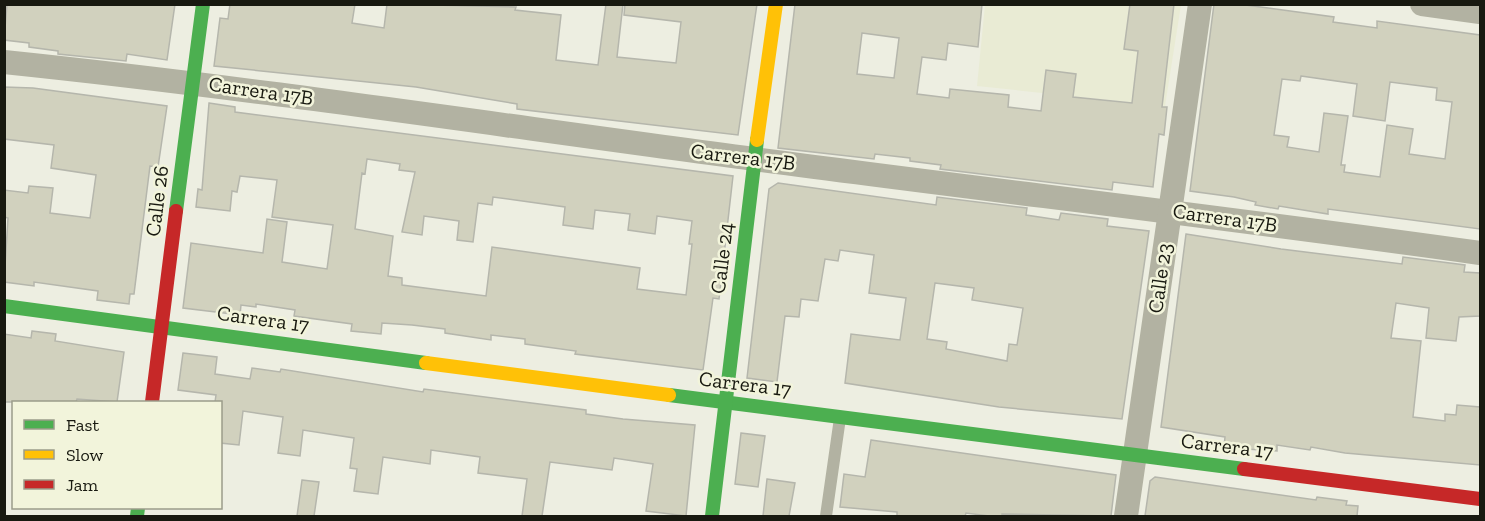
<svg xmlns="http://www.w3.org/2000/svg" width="1485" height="521" viewBox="0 0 1485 521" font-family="'Zilla Slab',serif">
	<rect width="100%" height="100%" fill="#edeee1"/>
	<!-- built -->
	<path fill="#e9ebd4" d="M985,5h196l-16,101 -188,-20z"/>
	<!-- building -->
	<g fill="#d1d1be" stroke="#b5b6ac" stroke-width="1.5" fill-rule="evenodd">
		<path d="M7,4h168l-8,56 -40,-6 -1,7 -68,-7v-3l-29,-4v-4l-25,-3z"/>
		<path d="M230,4h125l-3,19 32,5 3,-24 129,3 -1,3 46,5 -5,45 42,5 8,-61h17l-6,53 59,6 5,-41 -57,-7 1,-11h132l-19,131 -221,-26v-5l-101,-17 -202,-21 6,-48 8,1z"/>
		<path d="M795,4h187l-4,43 -30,-4 -2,17 -24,-3 -5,37 32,4 1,-9 59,6 -1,12 33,4 5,-41 30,4 -3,23 59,6 6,-52 -14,-2 6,-45h44l-12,103h5l-3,28 -5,-1 -6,53 -40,-5 -1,8 -172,-21 1,-4 -31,-4v-3l-35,-4 -1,5 -96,-11zM862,33l37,5 -5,40 -37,-4z"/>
		<path d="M1214,4h24l96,13 -1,5 44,6v-7l103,14v194l-152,-20v5l-49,-8 -1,3 -23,-4 1,-3 -22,-5 -44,-6zM1301,76l56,8 -4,32 32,5 5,-39 47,6 -1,12 16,2 -7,57 -36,-5 4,-25 -26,-4 -7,52 -36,-5 1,-7h-4l7,-49 -24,-3 -5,39 -32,-5 2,-10 -15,-2 8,-56 18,2z"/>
		<path d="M4,87l29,1 134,18 -9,61 -8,-1 -16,128h-4l-1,10 -32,-4 1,-9 -64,-9v4l-30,-4 4,-64 -4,-1v-27l24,3 1,-7 24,2 -3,25 40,5 6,-43 -45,-7 3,-23 -50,-6z"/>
		<path d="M209,103l26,4v5l498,64 -14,123 -6,-1 -10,72 -128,-16 1,-3 -51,-7v-5l-34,-4v5l-46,-7v-4l-33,-4 -30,-2 -1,11 -30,-3 1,-7 -58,-8 1,-6 -39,-6v3l-15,-2 -1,10 -57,-7 8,-65 72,10 4,-34 20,3 -5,40 45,7 6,-44 -61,-8 5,-37 -37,-4 -3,16 -5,-1 -2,20 -34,-4 2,-18 4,1zM367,159l33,5 -1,6 16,2 -13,60 20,3 2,-19 35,5 -2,19 16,2 5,-39 14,2 1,-8 72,10 -2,18 30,4 2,-19 35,4 -2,16 27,4 2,-18 35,5 -3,23h3l-6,51 -49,-6 3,-21 -148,-21 -6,49 -84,-11v-7l-14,-2 5,-40 -38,-7 7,-56 3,1z"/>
		<path d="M778,183l158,22 1,-8 90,11 -1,7 33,5 2,-7 47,6 -1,7 42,5 -27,188 -123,-12 -154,-24 6,-49 49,6 6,-42 -37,-5 5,-38 -34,-5 -2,11 -13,-2 -7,42 -17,-2 -2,18 -14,-1 -8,66 -30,-4 22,-189zM935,283l39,5 -2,12 51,8 -6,37 -8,-1 -2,17 -61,-12 1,-7 -20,-3z"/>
		<path d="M1186,234l95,15 121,15 1,-7 62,8 -1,7 16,1v43l-21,1 -3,24 -30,-3 3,-30 -33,-5 -5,35 30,3 -8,76 32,4v-7l11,1 1,-10 23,2v58l-135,-12 -34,-6 -1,3 -33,-5v6l-31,-2 -22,-3 1,-9 -64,-10z"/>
		<path d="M32,331l24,3 -1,7 69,11 -7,50 -40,-3 -1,3h-72v-68l27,4z"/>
		<path d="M183,353l34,4 -2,17 35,5 2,-11 28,4 1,-3 142,23 1,-3 162,21v4l37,5 72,6 -9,91 -40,-5 7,-47 -39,-6 -2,12 -62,-8 -8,54h-20l5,-37 -49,-6 2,-16 -49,-7 -1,14 -47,-7 -5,37 -24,-3 3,-22 -7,-1 4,-30 -51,-8 -3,26 -22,-3 5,-36 -40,-6 -4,34 -19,-2v-41h-5l1,-7 -38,-5z"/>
		<path d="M741,433l24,3 -7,51 -23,-3z"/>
		<path d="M871,440l245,35 -5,41 -109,-2v2h-13l-23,-3 -1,3h-68v-4l-57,-5 4,-33 21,3z"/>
		<path d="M1155,477l161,23 1,-3 30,4 -1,4 12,1 -1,10h-212l5,-35z"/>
		<path d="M767,479l28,4 -6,33h-26z"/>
		<path d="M302,480l17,2 -5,34h-17z"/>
	</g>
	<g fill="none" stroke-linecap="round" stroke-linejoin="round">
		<!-- lane -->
		<path stroke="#b2b2a2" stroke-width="12" d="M826,516l14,-98"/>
		<!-- street -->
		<g stroke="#b2b2a2" stroke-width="24">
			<path d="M1422,4l58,8"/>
			<path d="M4,62c251,26 500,64 750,97 242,32 484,60 726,94"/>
			<path d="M1126,516l74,-512"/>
		</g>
		<!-- fast -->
		<g stroke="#4caf50" stroke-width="14">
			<path d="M176,211l27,-207"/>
			<path d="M4,306l422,57"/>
			<path d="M669,395l575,74"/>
			<path d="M137,516l1,-8"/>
			<path d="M712,516l45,-376"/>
		</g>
		<!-- slow -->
		<g stroke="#ffc107" stroke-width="14">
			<path d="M757,140l19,-136"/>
			<path d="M426,363l243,32"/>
		</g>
		<!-- jam -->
		<g stroke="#c62828" stroke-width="14">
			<path d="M152,402l24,-191"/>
			<path d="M1244,469l236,30"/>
		</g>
	</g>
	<g text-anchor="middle" stroke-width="5" stroke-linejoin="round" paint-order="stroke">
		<!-- street labels -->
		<g font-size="21" fill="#181910" stroke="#f2f4db">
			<text transform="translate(261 91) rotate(8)" y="7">Carrera 17B</text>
			<text transform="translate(743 157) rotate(7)" y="7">Carrera 17B</text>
			<text transform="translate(157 201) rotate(-83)" y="7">Calle 26</text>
			<text transform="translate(1225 218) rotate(8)" y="7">Carrera 17B</text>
			<text transform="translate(722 258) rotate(-83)" y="7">Calle 24</text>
			<text transform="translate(1160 278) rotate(-82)" y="7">Calle 23</text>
			<text transform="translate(263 319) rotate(8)" y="7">Carrera 17</text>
			<text transform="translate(745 384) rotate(7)" y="7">Carrera 17</text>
			<text transform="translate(1227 446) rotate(7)" y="7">Carrera 17</text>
		</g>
	</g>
	<!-- border -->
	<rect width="1485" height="521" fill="none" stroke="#181910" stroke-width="12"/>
	<!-- legend -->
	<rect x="12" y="401" width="210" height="108" fill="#f2f4db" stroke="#9b9c8a" stroke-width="1.5"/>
	<rect x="24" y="420" width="30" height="9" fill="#4caf50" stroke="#9b9c8a" stroke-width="1.5"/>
	<text x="66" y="431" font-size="18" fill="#181910">Fast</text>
	<rect x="24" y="450" width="30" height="9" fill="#ffc107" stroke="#9b9c8a" stroke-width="1.5"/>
	<text x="66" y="461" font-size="18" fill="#181910">Slow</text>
	<rect x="24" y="480" width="30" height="9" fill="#c62828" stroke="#9b9c8a" stroke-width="1.5"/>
	<text x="66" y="491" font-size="18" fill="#181910">Jam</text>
</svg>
